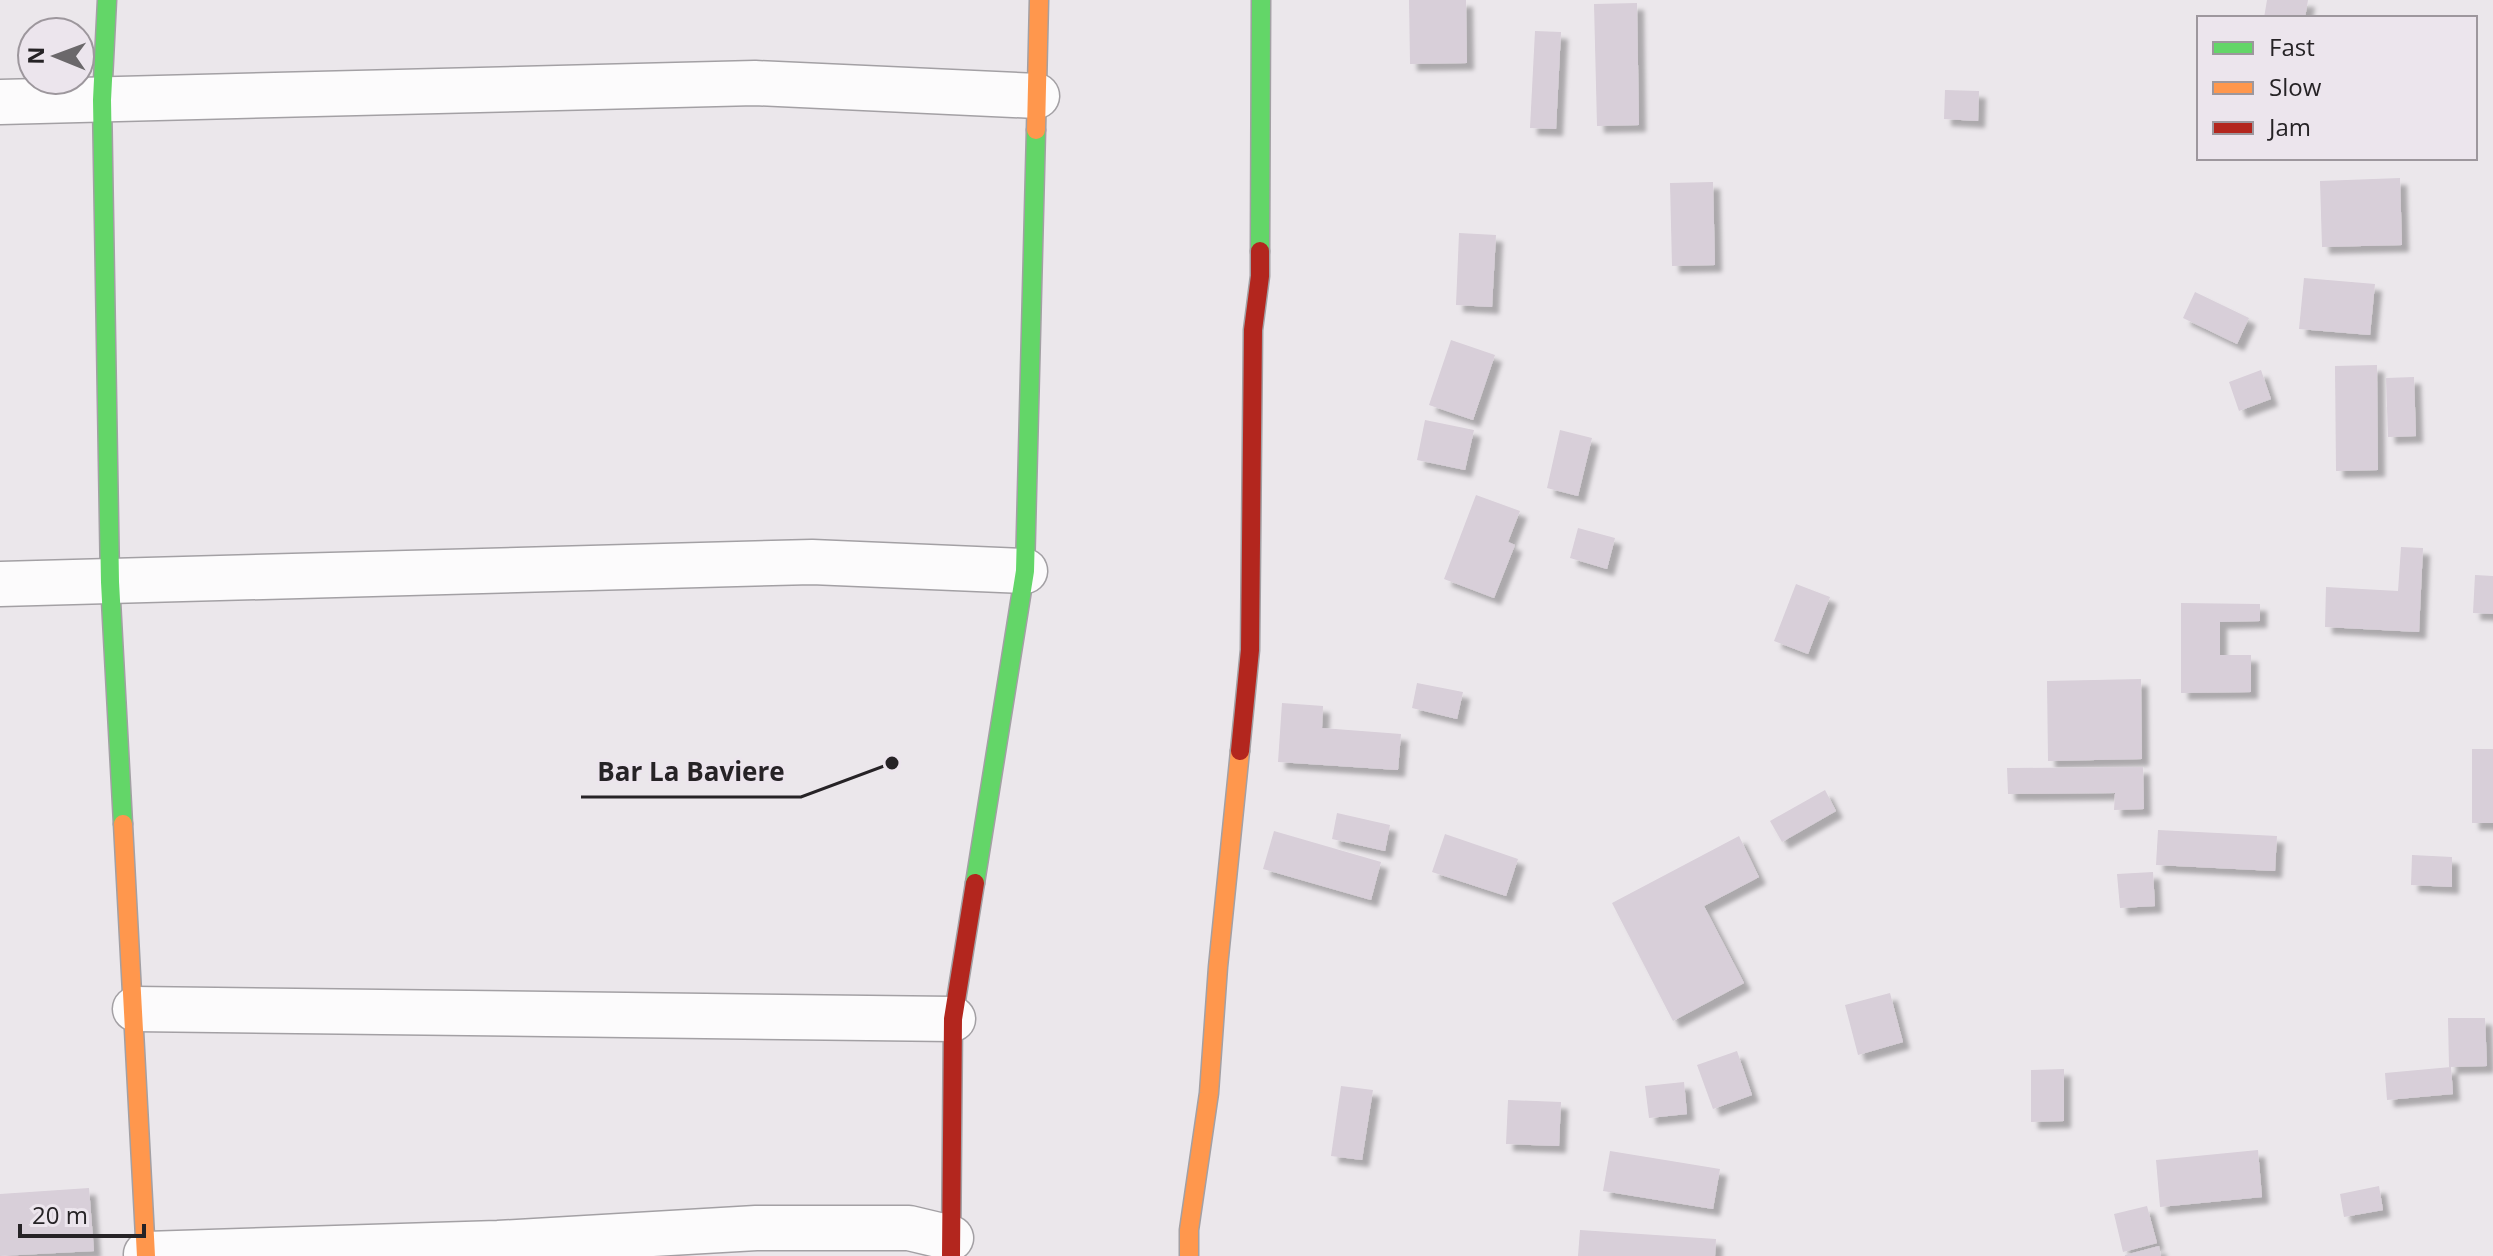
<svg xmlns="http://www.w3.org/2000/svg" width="2493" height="1256" viewBox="0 0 2493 1256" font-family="'Open Sans',sans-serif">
	<defs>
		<filter id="shadow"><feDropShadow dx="7" dy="7" stdDeviation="2" flood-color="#0004"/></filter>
	</defs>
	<rect width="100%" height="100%" fill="#ebe7eb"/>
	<!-- building -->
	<g fill="#d8cfd9" filter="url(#shadow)">
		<path d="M1409,0h57l1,63 -57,1z"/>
		<path d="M2267,0h41l-3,18h-41z"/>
		<path d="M1637,3l2,122 -42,1 -3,-122z"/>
		<path d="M1535,31l26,1 -5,97 -26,-1z"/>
		<path d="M1945,90l34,1 -1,30 -34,-2z"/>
		<path d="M2400,178l2,67 -80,2 -2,-66z"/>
		<path d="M1713,182l2,83 -43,1 -2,-83z"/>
		<path d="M1459,233l37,2 -4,72 -36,-2z"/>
		<path d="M2304,278l71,6 -5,51 -71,-6z"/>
		<path d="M2195,292l54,26 -12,26 -54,-26z"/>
		<path d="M1451,340l44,15 -22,65 -44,-15z"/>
		<path d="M2377,365l1,105 -42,1 -1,-105z"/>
		<path d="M2261,370l10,29 -32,12 -10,-29z"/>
		<path d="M2414,377l2,59 -28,1 -2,-59z"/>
		<path d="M1425,420l49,10 -9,40 -48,-10z"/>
		<path d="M1560,430l32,8 -14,58 -31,-8z"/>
		<path d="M1476,495l44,16 -12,31 7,3 -21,53 -50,-19z"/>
		<path d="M1578,528l37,10 -8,31 -37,-11z"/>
		<path d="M2401,547l22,1 -4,84 -94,-5 1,-40 72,4z"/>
		<path d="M2475,575l18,1v38l-20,-1z"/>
		<path d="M1796,584l34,13 -22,57 -34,-13z"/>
		<path d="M2181,603l79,1v17l-40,1v33h31v37l-70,1z"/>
		<path d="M2141,679l1,80 -94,2 -1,-80z"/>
		<path d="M1417,683l46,9 -6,27 -45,-11z"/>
		<path d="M1282,703l41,3 -1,22 79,6 -3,36 -120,-8z"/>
		<rect x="2472" y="749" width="21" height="74"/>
		<path d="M2143,767l1,42 -30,1 1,-17 -107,1 -1,-26z"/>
		<path d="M1825,790l11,21 -54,31 -12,-21z"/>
		<path d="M1337,813l53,12 -5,26 -53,-12z"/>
		<path d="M2158,830l119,6 -2,35 -119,-6z"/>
		<path d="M1274,831l107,31 -10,38 -108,-31z"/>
		<path d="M1445,834l73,25 -12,37 -74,-24z"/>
		<path d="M1739,836l20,41 -55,29 40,77 -71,38 -61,-118z"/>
		<path d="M2412,855l40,2v30l-41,-2z"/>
		<path d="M2153,872l2,34 -35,2 -3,-34z"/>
		<path d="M1890,993l13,49 -45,13 -13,-50z"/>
		<path d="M2448,1018h37l2,48 -38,1z"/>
		<path d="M1737,1051l15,44 -39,14 -16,-44z"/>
		<path d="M2451,1067l2,27 -66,6 -2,-27z"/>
		<path d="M2064,1069v52l-33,1v-52z"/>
		<path d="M1684,1082l3,32 -38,4 -4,-32z"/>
		<path d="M1341,1086l32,4 -11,70 -31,-4z"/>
		<path d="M1508,1100l53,2 -2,44 -53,-2z"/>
		<path d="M2258,1150l4,47 -102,10 -4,-47z"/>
		<path d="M1610,1151l110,18 -7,40 -110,-18z"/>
		<path d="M2379,1186l4,24 -39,7 -4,-23z"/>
		<path d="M89,1188l5,63 -94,5v-62z"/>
		<path d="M2147,1206l10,37 -34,9 -9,-38z"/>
		<path d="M1580,1230l136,9 -1,17h-137z"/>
		<path d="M2159,1246l2,10h-36v-1z"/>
	</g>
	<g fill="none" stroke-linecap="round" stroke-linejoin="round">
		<!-- street casing -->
		<g stroke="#a3a0a4" stroke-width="47">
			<g id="street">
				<path d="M0,102l755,-19 282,13"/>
				<path d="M0,584l812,-22 213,9"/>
				<path d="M135,1009l818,10"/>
				<path d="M146,1254l352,-11 258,-15h153l42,10"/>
			</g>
		</g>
		<!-- fast casing -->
		<g stroke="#a3a0a4" stroke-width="21">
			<g id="fast">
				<path d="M107,0l-5,100 8,482 13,242"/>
				<path d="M1260,251l1,-251"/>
				<path d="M975,883l50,-312 11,-441"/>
			</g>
		</g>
		<!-- slow casing -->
		<g stroke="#a3a0a4" stroke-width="21">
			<g id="slow">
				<path d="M1036,130l3,-130"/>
				<path d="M123,824l23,432"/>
				<path d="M1189,1256v-26l20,-137 9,-126 22,-216"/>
			</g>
		</g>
		<!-- jam casing -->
		<g stroke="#a3a0a4" stroke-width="21">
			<g id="jam">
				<path d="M1240,751l10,-101 3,-320 7,-54v-25"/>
				<path d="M951,1256l2,-237 22,-136"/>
			</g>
		</g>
		<!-- street -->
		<use href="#street" stroke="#fcfbfc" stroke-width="44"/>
		<!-- fast -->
		<use href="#fast" stroke="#63d668" stroke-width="18"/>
		<!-- slow -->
		<use href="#slow" stroke="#ff974d" stroke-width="18"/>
		<!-- jam -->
		<use href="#jam" stroke="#b3261e" stroke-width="18"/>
	</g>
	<!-- callouts -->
	<path fill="none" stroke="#262326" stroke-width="3" d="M892 763L801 797H581"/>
	<circle fill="#262326" stroke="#ece5ed" stroke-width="3" cx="892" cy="763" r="8"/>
	<g font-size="26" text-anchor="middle" font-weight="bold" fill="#262326" stroke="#ece5ed" stroke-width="6" stroke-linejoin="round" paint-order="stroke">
		<text x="691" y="781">Bar La Baviere</text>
	</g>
	<!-- legend -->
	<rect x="2197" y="16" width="280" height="144" fill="#ece5ed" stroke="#9d979d" stroke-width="2"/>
	<rect x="2213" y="42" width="40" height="12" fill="#63d668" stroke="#9d979d" stroke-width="2"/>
	<text x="2269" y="56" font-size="24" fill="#262326">Fast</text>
	<rect x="2213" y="82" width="40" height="12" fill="#ff974d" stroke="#9d979d" stroke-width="2"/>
	<text x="2269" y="96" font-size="24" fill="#262326">Slow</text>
	<rect x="2213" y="122" width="40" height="12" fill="#b3261e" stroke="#9d979d" stroke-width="2"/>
	<text x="2269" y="136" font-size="24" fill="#262326">Jam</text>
	<!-- north arrow -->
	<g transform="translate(56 56) rotate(271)"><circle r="38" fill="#ece5ed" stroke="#9d979d" stroke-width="2"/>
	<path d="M0-6L14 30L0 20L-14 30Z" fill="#6b686b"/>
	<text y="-12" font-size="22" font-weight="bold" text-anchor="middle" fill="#262326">N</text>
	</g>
	<!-- scale -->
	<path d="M20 1224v12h124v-12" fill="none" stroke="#262326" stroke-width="4"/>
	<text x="32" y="1224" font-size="24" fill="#262326" stroke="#ece5ed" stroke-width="6" paint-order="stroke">20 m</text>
</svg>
